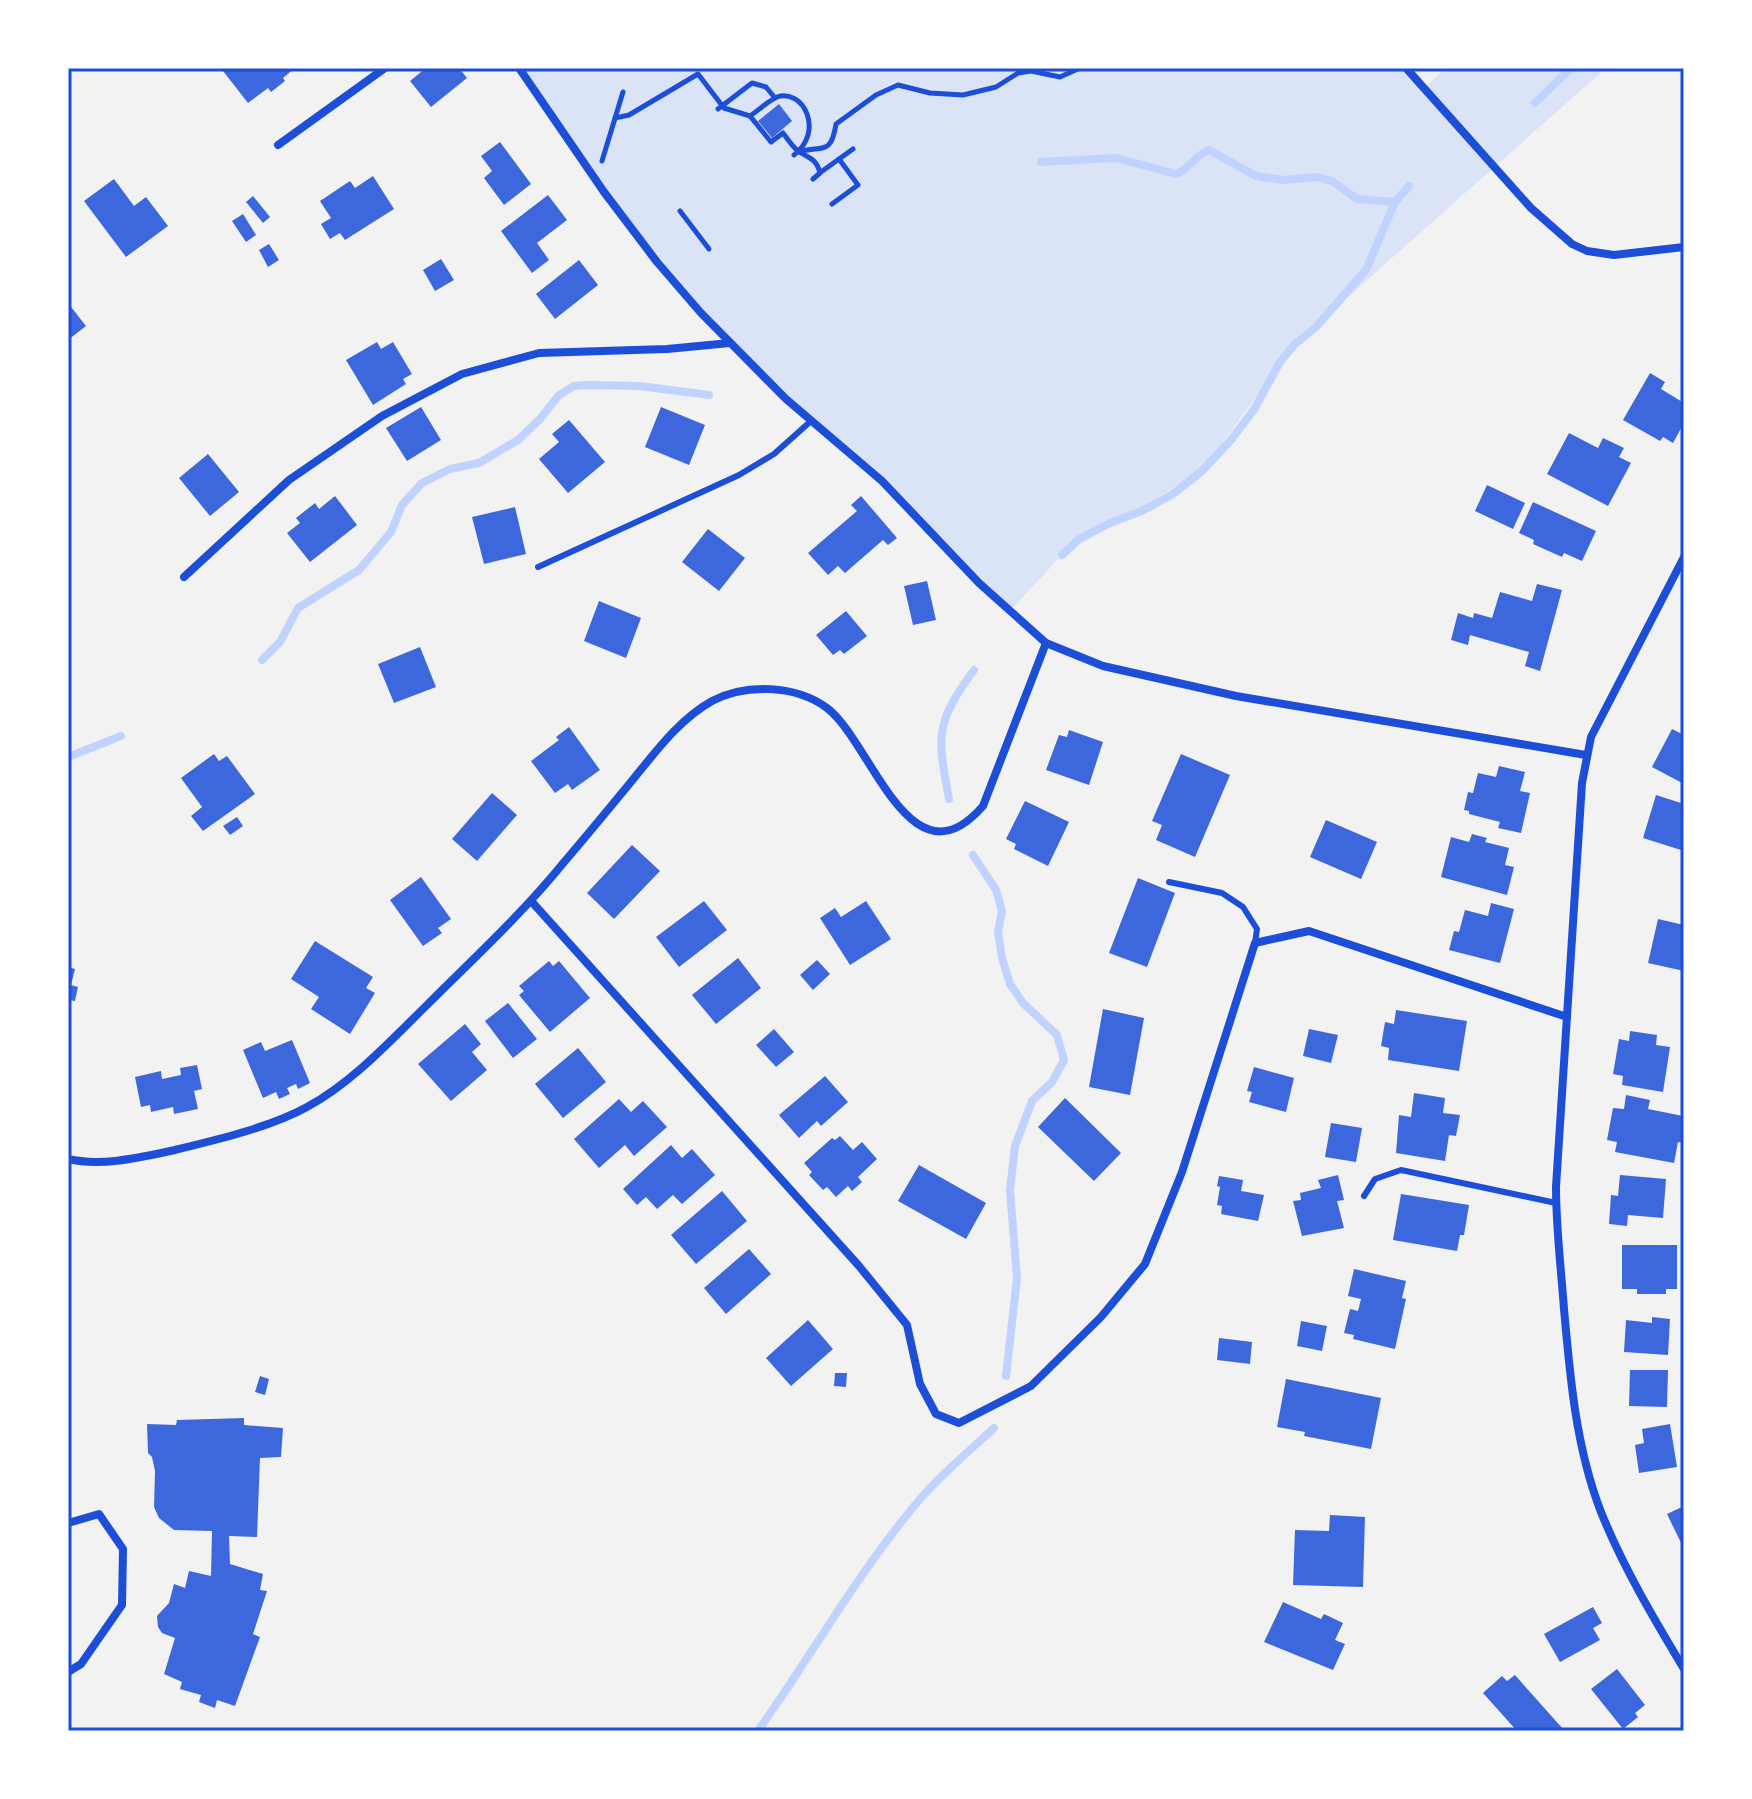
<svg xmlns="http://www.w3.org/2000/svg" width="1752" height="1799" viewBox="0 0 1752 1799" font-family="'Nunito Sans',sans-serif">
	<rect width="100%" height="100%" fill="#f2f2f2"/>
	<!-- green -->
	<path fill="#dbe4f7" d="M519,68h887l18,20 22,-20h160l-312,277 -92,126 -140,84 -52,56 -101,-103 -146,-132 -106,-114z"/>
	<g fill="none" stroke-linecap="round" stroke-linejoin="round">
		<!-- stream -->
		<g stroke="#bfd3fe" stroke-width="8">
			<path d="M1535,103l36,-35"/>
			<path d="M1041,162l75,-4 60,16c14,-5 19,-19 33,-24l47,26 28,4 33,-3 15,4 25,18 38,3"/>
			<path d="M1062,555l17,-16 31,-16 32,-12 31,-17 29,-23 29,-31 24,-32 25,-46 14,-17 22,-18 50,-57 29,-68 14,-16"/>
			<path d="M262,660l18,-18 18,-34 61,-38 32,-38 11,-27 20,-22 28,-14 29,-6 39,-23 22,-21 19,-24 15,-9 13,-1 53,1 69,9"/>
			<path d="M68,757l53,-21"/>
			<path d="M949,799c-12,-64 -14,-76 25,-129"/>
			<path d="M973,855l23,35 6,21 -4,21 4,26 8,26 13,19 34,32 7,25 -12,22 -20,19 -17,45 -5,44 7,88 -11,98"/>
			<path d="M758,1731c53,-75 98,-155 157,-226 23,-28 52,-52 79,-77"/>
		</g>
	</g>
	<!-- building -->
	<g fill="#3d67dc">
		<path d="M226,68h69l-12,10 2,3 -14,11 -3,-4 -20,15 -25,-32z"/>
		<path d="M426,68h33l8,10 -36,29 -21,-26z"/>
		<path d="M779,104l13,17 -20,17 -14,-17z"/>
		<path d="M500,142l31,42 -27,21 -20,-27 8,-7 -11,-15z"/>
		<path d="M373,176l21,33 -49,31 -5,-7 -10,6 -9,-15 10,-6 -11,-17 30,-20 5,7z"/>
		<path d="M114,179l20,27 12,-9 22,29 -42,31 -42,-56z"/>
		<path d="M548,195l19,25 -30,23 12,17 -17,13 -31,-42z"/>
		<path d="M253,196l17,21 -7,6 -17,-21z"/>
		<path d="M243,214l13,21 -10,7 -14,-21z"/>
		<path d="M269,244l10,16 -11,7 -9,-17z"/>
		<path d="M441,259l13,21 -19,11 -12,-21z"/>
		<path d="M579,260l19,25 -43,34 -19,-25z"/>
		<path d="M68,303l18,23 -18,14z"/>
		<path d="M377,342l4,7 12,-7 19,32 -9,5 3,5 -33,21 -27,-45z"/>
		<path d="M1650,373l15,9 -4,7 23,14v20l-11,20 -10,-6 -3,4 -37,-21z"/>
		<path d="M421,407l20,33 -34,21 -21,-33z"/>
		<path d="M661,407l44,18 -16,40 -44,-18z"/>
		<path d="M569,420l36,42 -37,31 -29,-34 20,-17 -7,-8z"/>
		<path d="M1569,433l29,15 5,-10 21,10 -5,9 12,6 -23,43 -61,-32z"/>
		<path d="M208,454l31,38 -29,24 -31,-38z"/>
		<path d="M1487,485l38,18 -12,26 -38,-18z"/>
		<path d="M335,496l22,29 -47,37 -23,-29 13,-10 -4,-5 19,-15 4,6z"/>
		<path d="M861,496l36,42 -9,7 -5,-5 -38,33 -7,-7 -10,9 -20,-22 49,-42 -6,-6z"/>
		<path d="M1533,502l63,29 -14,30 -18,-8 -2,4 -29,-13 1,-4 -15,-7z"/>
		<path d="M515,507l11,47 -42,10 -12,-47z"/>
		<path d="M708,529l37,29 -26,33 -37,-29z"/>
		<path d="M927,581l9,39 -23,5 -9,-39z"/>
		<path d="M1537,584l25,6 -22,81 -15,-5 4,-14 -59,-17 -2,10 -17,-5 7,-27 15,5 1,-5 18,5 8,-26 32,9z"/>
		<path d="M599,601l42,17 -15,40 -42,-17z"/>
		<path d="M846,611l21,25 -23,18 -4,-4 -7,5 -17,-20z"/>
		<path d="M420,647l16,40 -42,16 -16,-39z"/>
		<path d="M569,727l31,43 -28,20 -4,-6 -13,9 -24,-32 28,-21 -3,-3z"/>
		<path d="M1672,729l12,6v49l-32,-17z"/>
		<path d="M1069,730l34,12 -14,43 -43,-15 13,-35 8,2z"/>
		<path d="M214,754l5,7 8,-5 28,38 -52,37 -12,-15 11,-9 -21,-29z"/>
		<path d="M1181,754l49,21 -35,82 -39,-17 6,-15 -10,-4z"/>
		<path d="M1499,766l26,6 -5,19 10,2 -9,40 -23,-5 2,-6 -31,-8v-3l-5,-1 4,-18 5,1 5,-20 18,4z"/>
		<path d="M492,793l25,22 -40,46 -25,-22z"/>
		<path d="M1656,795l28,9v47l-41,-13z"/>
		<path d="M1025,801l44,21 -21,44 -34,-17 2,-5 -10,-5z"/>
		<path d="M237,817l6,9 -13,9 -7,-9z"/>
		<path d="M1326,820l51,22 -16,37 -51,-22z"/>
		<path d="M1472,834l15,4 -2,4 24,6 -4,17 9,2 -7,28 -66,-18 10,-40 18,5z"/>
		<path d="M632,845l28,26 -46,48 -27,-26z"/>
		<path d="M421,877l30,42 -13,9 4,5 -19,13 -33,-46z"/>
		<path d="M1138,878l37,15 -28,74 -38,-14z"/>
		<path d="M704,901l23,29 -48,37 -23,-30z"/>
		<path d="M866,901l25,38 -41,26 -30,-47 15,-10 6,9z"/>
		<path d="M1491,903l23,6 -14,54 -51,-13 5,-19 5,1 6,-22 23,6z"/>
		<path d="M1658,919l26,6v46l-36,-8z"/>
		<path d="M315,941l58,36 -7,11 9,5 -25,41 -39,-25 8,-12 -28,-18z"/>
		<path d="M738,958l23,30 -45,36 -24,-29z"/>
		<path d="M817,960l13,14 -17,16 -13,-15z"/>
		<path d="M549,961l4,5 6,-5 31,37 -40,34 -31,-37 5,-4 -5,-5z"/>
		<path d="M68,967l7,2 -4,16 7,2 -3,14 -7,-1z"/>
		<path d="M508,1003l29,36 -24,19 -28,-37z"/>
		<path d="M1103,1009l41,9 -14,77 -41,-8z"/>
		<path d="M1396,1010l71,11 -8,50 -71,-11 1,-12 -8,-2 4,-24 9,2z"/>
		<path d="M465,1024l16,20 -9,8 15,18 -36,31 -33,-37z"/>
		<path d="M774,1029l20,23 -18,15 -20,-22z"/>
		<path d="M1309,1029l29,6 -7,28 -28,-7z"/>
		<path d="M1630,1031l27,4 -1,10 14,2 -7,45 -41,-7 1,-9 -10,-2 6,-35 10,2z"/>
		<path d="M292,1040l18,43 -12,6 -2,-5 -9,4 3,6 -11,5 -3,-7 -13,6 -20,-48 18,-8 4,9z"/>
		<path d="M578,1048l28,34 -43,36 -28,-34z"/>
		<path d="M197,1065l5,24 -8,2 4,18 -24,5 -1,-7 -22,5 -1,-7 -9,2 -6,-30 26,-6 1,8 19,-4 -1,-7z"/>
		<path d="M1254,1067l40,11 -8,34 -37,-10 3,-10 -5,-1z"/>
		<path d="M825,1076l23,26 -27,24 -4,-5 -18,17 -20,-23z"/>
		<path d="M1414,1093l31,5 -2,15 17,2 -4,21 -7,-1 -4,26 -49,-8 3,-38 12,2z"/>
		<path d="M1626,1095l24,5 -2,9 35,7 1,27 -6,-1 -4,21 -59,-11 2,-10 -10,-2 6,-32 11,1z"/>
		<path d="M1065,1098l56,55 -27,28 -56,-54z"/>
		<path d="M619,1099l12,13 12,-11 24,26 -33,29 -9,-11 -26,23 -25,-29z"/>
		<path d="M1331,1123l31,5 -6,34 -31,-5z"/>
		<path d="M840,1136l13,14 9,-8 15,17 -19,18 4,5 -10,9 -4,-5 -12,11 -9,-10 -4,3 -14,-15 3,-3 -8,-9 28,-25 3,2z"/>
		<path d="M671,1145l11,13 10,-9 23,26 -33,29 -9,-9 -16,14 -11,-12 -9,8 -14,-16z"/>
		<path d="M919,1165l67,38 -20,36 -68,-38z"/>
		<path d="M1338,1175l6,25 -7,1 7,27 -42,8 -9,-35 8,-1 -1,-7 21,-5 -3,-8z"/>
		<path d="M1620,1175l46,4 -3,39 -35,-3 -1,11 -18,-2 2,-29 7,1z"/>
		<path d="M1219,1176l24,4 -2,11 23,4 -6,26 -37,-7 1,-8 -5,-1 3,-18 -3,-1z"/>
		<path d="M722,1191l25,30 -51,43 -25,-29z"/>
		<path d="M1401,1194l68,11 -5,30h-4l-3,16 -64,-11z"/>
		<path d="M1622,1245h55v44h-11v5h-29v-5h-15z"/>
		<path d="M749,1249l22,25 -45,40 -22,-26z"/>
		<path d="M1354,1269l52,12 -4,17 4,1 -11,50 -42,-10 1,-4 -10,-2 6,-24 8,2 3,-12 -13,-3z"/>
		<path d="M1652,1317l18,2 -2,36 -44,-3 2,-32 26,3z"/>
		<path d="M808,1320l25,29 -42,37 -25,-28z"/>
		<path d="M1301,1321l26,5 -5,25 -25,-5z"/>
		<path d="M1219,1338l33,4 -2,22 -33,-4z"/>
		<path d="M1630,1370h38l-1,37 -38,-1z"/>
		<path d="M835,1373h12l-1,14 -12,-1z"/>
		<path d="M260,1376l9,3 -4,16 -10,-3z"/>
		<path d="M1286,1379l95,19 -10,51 -67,-13 1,-4 -28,-5z"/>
		<path d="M244,1418v7l39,3 -2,29 -21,1 -3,79 -28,-1 1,28 33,10 -3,16 7,1 -14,43 7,3 -25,69 -18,-6 -2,8 -16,-6 2,-7 -21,-6 2,-7 -18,-8 11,-36 -13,-5 -4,-6 -1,-11 12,-13 5,-19 11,4 4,-17 22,5 1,-45 -38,-1 -15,-12 -5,-11 1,-36 -3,-14 -4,-4 -1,-29 29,1 1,-5z"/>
		<path d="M1670,1424l7,43 -38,6 -4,-28 9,-2 -2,-14z"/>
		<path d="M1684,1506v43l-17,-35z"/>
		<path d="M1330,1515l35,2 -2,70 -70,-2 2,-55 34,1z"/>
		<path d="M1283,1602l38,17 3,-5 19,9 -8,17 10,4 -12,26 -69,-28z"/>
		<path d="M1593,1607l9,16 -9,5 7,12 -40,22 -16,-28z"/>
		<path d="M1617,1669l28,36 -10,8 3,4 -15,12 -32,-40z"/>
		<path d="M1515,1675l48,54 -46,2 -34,-38 19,-17 5,5z"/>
	</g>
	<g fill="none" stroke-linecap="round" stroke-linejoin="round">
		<!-- path -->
		<g stroke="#1d4ed8" stroke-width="5">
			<path d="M718,109l34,-26 14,4 9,11"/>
			<path d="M750,116c9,-6 18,-15 27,-19 26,-9 48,34 17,58"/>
			<path d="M615,118l14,-3 69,-41 26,34 26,8 21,26 12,-9c4,5 9,13 14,17 10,8 19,7 23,23l-7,6"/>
			<path d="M798,152c25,-7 33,4 38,-28l40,-29 22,-10 32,8 33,2 33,-8 22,-14 13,-2 29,6 20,-9"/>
			<path d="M602,161l21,-69"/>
			<path d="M821,172l32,-23"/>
			<path d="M832,204l26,-19 -19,-26"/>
			<path d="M680,211l29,38"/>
		</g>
		<!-- service -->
		<g stroke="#1d4ed8" stroke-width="6">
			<path d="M538,567l201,-92 35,-21 37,-33"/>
			<path d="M1169,882l53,11 21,14 14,22 -2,14"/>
			<path d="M1364,1196l11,-17 26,-9 155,33"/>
		</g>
		<!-- minor -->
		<g stroke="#1d4ed8" stroke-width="8">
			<path d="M519,68l85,124 53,70 44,51 85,86 96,82 97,102 67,60 57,23 133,30 350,59"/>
			<path d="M1406,68l125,140 41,36 15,7 27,4 70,-8"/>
			<path d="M278,145l107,-77"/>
			<path d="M1684,557l-93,180 -9,46 -26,404c0,41 5,81 8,122 6,68 12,139 37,203 22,55 53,107 83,157"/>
			<path d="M184,577l105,-97 93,-64 80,-42 77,-21 128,-4 63,-6"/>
			<path d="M532,902l327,364 48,59 13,59 16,30 23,9 72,-37 70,-69 44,-53 37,-92 73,-229 54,-12 258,86"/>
			<path d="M68,1159c34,8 74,-2 107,-9 41,-10 96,-23 132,-43 46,-25 83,-66 120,-102 47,-47 96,-92 138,-144 24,-28 47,-56 70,-84 22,-27 45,-58 77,-76 34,-18 84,-16 115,7 45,34 83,182 156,98l63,-163"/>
			<path d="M68,1523l31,-9 24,35 -1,56 -41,59 -13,8"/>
		</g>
	</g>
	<!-- border -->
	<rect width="1752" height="1799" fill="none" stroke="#ffffff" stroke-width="140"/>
	<rect x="70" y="70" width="1612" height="1659" fill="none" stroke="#1d4ed8" stroke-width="3"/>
</svg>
